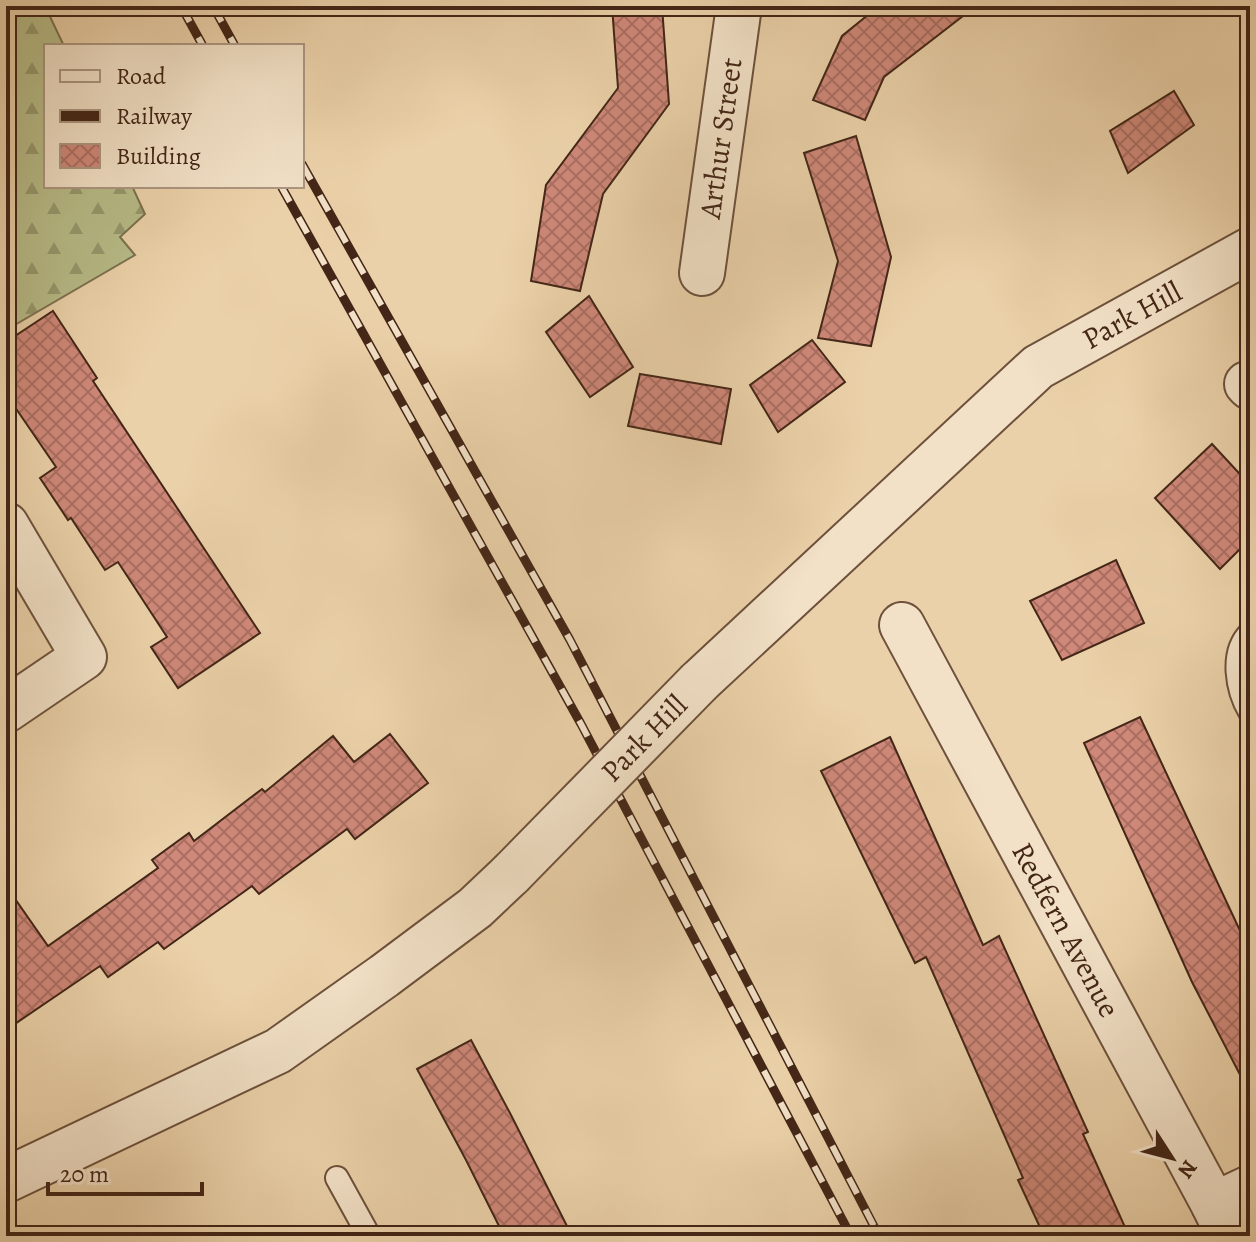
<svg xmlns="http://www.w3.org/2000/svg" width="1256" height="1242" viewBox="0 0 1256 1242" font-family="Alegreya,serif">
	<defs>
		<pattern id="forest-firs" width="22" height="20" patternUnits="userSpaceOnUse" patternTransform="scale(2)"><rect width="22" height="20" fill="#b7bc88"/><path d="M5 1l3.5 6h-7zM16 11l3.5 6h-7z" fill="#96996e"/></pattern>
		<pattern id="building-cross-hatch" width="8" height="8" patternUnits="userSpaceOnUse" patternTransform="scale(2)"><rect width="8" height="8" fill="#cf8879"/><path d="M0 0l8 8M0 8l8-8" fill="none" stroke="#aa6f62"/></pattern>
	</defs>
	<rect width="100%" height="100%" fill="#ebd1a9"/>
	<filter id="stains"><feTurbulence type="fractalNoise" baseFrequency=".0025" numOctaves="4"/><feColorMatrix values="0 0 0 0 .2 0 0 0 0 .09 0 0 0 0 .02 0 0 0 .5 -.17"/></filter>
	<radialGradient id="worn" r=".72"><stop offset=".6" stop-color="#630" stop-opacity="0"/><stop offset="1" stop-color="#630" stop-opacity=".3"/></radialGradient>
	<!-- forest -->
	<path fill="url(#forest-firs)" stroke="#7d7150" stroke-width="2" d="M6,6h39l19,40h-18v140h86l13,28 -25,23 15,18 -129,75z"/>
	<!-- building -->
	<g fill="url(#building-cross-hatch)" stroke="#432617" stroke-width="2">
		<path d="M612,6h50l7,98 -66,90 -23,97 -49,-10 15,-96 72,-97z"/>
		<path d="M879,6h97l-92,71 -19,43 -52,-20 29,-64z"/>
		<path d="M1174,91l20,34 -66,48 -18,-42z"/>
		<path d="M856,136l35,121 -20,89 -53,-8 20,-77 -34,-108z"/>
		<path d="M589,296l44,71 -43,30 -44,-65z"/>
		<path d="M53,311l44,67 -4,3 167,252 -82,55 -27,-41 16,-10 -49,-75 -13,8 -34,-52 -3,2 -28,-42 16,-11 -50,-73v-52z"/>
		<path d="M812,340l33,42 -67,50 -28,-47z"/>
		<path d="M640,374l91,15 -10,55 -93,-18z"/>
		<path d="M1212,444l38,41v54l-30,30 -65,-71z"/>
		<path d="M1116,560l28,63 -82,37 -32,-59z"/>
		<path d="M1140,717l110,235v142l-58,-112 -108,-239z"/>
		<path d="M390,734l38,49 -73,56 -8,-10 -88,65 -7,-8 -88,63 -6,-7 -50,35 -8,-11 -94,64v-144l42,60 110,-78 -6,-8 37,-27 5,8 68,-52 3,3 68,-56 21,26z"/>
		<path d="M890,737l93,208 16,-9 89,196 -5,2 46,102h-85l-26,-56 5,-2 -97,-221 -11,6 -94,-192z"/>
		<path d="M471,1040l40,75 61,121h-68l-38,-76 -49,-91z"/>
	</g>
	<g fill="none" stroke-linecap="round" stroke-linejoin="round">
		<!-- service casing -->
		<g stroke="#6d513c" stroke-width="26">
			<g id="service">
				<path d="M1250,633c-20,20 -13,57 0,79"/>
				<path d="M337,1178l32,58"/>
			</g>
		</g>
		<!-- minor casing -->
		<g stroke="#6d513c" stroke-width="48">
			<g id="minor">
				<path id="s1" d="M702,273l37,-267"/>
				<path d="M1247,384l3,3"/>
				<path d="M6,525l78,132 -78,53"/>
				<path id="s2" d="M902,625l312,580 15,31"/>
				<path d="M1214,1205l36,-17"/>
			</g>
		</g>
		<!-- tertiary casing -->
		<g stroke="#6d513c" stroke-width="48">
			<g id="tertiary">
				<path id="s3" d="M699,682l339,-315 212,-117"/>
				<path d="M6,1180l272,-129 106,-75 91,-68 36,-34"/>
			</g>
		</g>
		<!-- service -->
		<use href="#service" stroke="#f2e1c7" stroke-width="22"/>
		<!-- minor -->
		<use href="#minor" stroke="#f2e1c7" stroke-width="44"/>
		<!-- tertiary -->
		<use href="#tertiary" stroke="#f2e1c7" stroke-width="44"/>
		<!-- rail casing -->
		<g stroke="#432617" stroke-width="9">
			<g id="rail">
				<path d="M181,6l22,40"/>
				<path d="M213,6l22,40"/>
				<path d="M302,164l268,476 309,596"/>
				<path d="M281,186l300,538 270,512"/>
			</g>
		</g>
		<!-- rail -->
		<use href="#rail" stroke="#f2e1c7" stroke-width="6" stroke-dasharray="18" stroke-linecap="butt"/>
		<!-- tertiary-bridge casing -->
		<g stroke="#6d513c" stroke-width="48" stroke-linecap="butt">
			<g id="tertiary-bridge">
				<path id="s4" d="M511,874l188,-192"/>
			</g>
		</g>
		<!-- tertiary-bridge -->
		<use href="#tertiary-bridge" stroke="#f2e1c7" stroke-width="44"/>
	</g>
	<g text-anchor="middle" stroke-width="6" stroke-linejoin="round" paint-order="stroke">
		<!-- street labels -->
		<g font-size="30" fill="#432617" stroke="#f2e1c7">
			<text dy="10" stroke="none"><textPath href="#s1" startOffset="136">Arthur Street</textPath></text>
			<text dy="10" stroke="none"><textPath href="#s3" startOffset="570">Park Hill</textPath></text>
			<text dy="10" stroke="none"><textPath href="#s4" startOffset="190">Park Hill</textPath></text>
			<text dy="10" stroke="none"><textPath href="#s2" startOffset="346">Redfern Avenue</textPath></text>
		</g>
	</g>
	<!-- margin -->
	<rect width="1256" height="1242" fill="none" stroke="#ebd1a9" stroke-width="32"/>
	<rect x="8" y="8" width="1240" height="1226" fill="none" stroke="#432617" stroke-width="4"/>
	<rect x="16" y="16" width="1224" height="1210" fill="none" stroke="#432617" stroke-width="2"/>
	<!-- legend -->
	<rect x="44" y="44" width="260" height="144" fill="#f2e1c7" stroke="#ac9681" stroke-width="2"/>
	<rect x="60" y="70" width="40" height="12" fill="#f2e1c7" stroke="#ac9681" stroke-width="2"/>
	<text x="116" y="84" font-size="24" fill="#432617">Road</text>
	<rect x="60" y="110" width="40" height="12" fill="#432617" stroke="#ac9681" stroke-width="2"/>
	<text x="116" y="124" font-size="24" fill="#432617">Railway</text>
	<rect x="60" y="144" width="40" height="24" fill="url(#building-cross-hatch)" stroke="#ac9681" stroke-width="2"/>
	<text x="116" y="164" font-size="24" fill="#432617">Building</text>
	<!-- north arrow -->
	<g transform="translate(1172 1158) rotate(126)" stroke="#f2e1c7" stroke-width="6" paint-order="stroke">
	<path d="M0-6L14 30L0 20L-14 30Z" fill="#432617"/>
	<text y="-12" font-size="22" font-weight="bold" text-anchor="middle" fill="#432617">N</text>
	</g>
	<!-- scale -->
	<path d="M48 1182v12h154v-12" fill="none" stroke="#432617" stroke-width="4"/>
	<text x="60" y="1182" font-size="24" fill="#432617" stroke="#f2e1c7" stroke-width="6" paint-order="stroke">20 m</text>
	<rect width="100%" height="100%" filter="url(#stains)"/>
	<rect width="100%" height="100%" fill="url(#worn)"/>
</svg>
